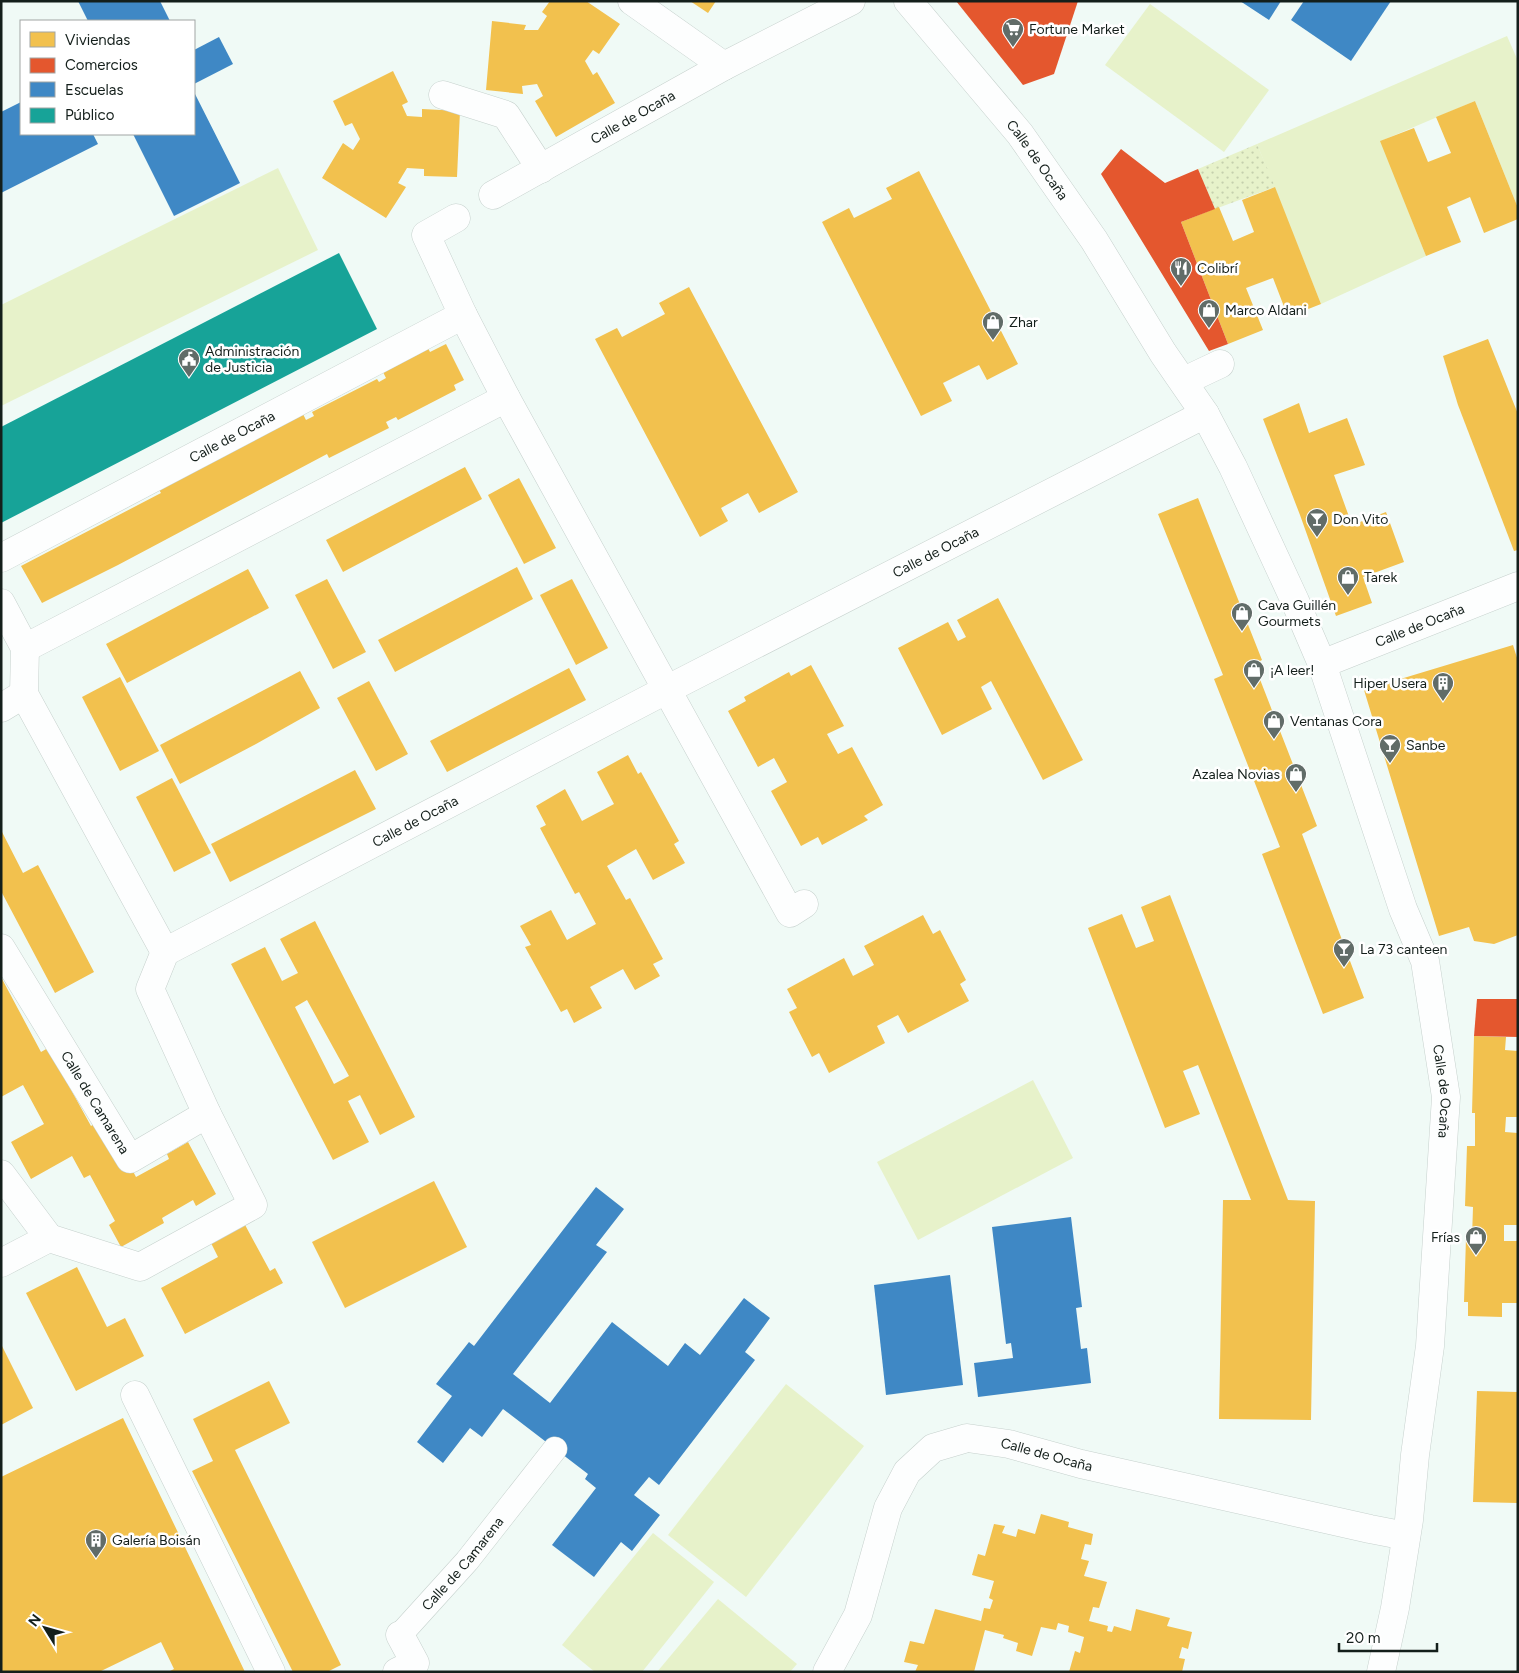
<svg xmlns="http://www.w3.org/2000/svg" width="1519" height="1673" viewBox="0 0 1519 1673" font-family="Figtree,sans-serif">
	<defs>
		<pattern id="park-dots" width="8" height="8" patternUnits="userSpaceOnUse" patternTransform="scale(1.25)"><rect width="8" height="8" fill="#e7f2ca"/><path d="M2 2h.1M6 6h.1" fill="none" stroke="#c5cfad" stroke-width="1.8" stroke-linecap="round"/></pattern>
	</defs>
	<rect width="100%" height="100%" fill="#f0faf6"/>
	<!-- green -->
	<g fill="#e7f2ca">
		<path d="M1150,4l119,86 -45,62 -119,-87z"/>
		<path d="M1507,36l11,25v147l-43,-107 -94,40 45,115 -105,48 -64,-160z"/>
		<path d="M278,168l40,82 -317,156v-101z"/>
		<path d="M1033,1080l40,78 -155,82 -41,-78z"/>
		<path d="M786,1384l78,62 -118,151 -78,-62z"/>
		<path d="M653,1533l61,49 -72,90h-47l-33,-27z"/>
		<path d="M718,1599l79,65 -7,8h-133z"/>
	</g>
	<!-- park -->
	<path fill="url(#park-dots)" d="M1257,144l18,43 -60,22 -17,-40z"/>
	<!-- homes -->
	<g fill="#f2c14e" fill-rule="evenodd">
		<path d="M550,1h36l34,23 -21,30 -6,-4 -8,11 8,14 4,-3 18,31 -59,34 -21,-36 8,-5 -6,-12 -15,2 1,8 -37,-4 6,-69 34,4 -2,5h14l9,-14 -5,-4z"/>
		<path d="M690,1h26l-8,12z"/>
		<path d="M393,71l15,31 -6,3 5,11 15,1v-8l38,2 -3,66 -33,-1v-7l-17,-1 -9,15 8,4 -20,31 -64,-40 21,-35 10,7 7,-11 -8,-16 -7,3 -12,-25z"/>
		<path d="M1475,101l43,107v11l-34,14 -14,-36 -23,10 14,35 -35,14 -46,-115 34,-13 14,34 23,-9 -15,-36z"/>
		<path d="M919,171l99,193 -31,16 -8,-15 -36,18 9,18 -31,15 -99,-194 27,-14 5,10 38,-19 -6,-11z"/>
		<path d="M1275,187l46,117 -33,13 -15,-39 -27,10 17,42 -35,14 -47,-122 38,-15 14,34 21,-9 -12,-32z"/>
		<path d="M689,287l109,205 -39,21 -11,-20 -27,15 7,13 -28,16 -105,-198 22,-11 5,9 43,-23 -6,-11z"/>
		<path d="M1488,339l30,75v136l-4,1 -56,-146 -15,-49z"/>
		<path d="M446,344l18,36 -10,5 2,5 -58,30 -2,-3 -10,5 3,6 -60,30 -2,-4 -209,111 -76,38 -21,-37 140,-73 -3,-5 145,-74 3,6 8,-4 -2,-4 65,-33 2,3 7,-4 -3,-6 45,-24 2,4z"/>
		<path d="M1299,403l10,30 38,-15 18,47 -31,10 18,50 34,-13 18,50 -41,15 9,26 -36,13 -36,-101 -37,-96z"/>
		<path d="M465,467l17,32 -139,73 -17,-32z"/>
		<path d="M519,478l37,70 -32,16 -36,-69z"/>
		<path d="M1198,498l64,162 -8,4 63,162 -15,8 62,164 -41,16 -61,-160 18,-7 -66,-168 9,-4 -65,-161z"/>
		<path d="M517,567l16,32 -138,73 -17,-32z"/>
		<path d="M248,569l21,39 -142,75 -21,-39z"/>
		<path d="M327,579l39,73 -33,17 -38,-74z"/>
		<path d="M572,579l36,69 -32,17 -36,-70z"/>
		<path d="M998,598l85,162 -40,20 -52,-99 -10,6 11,22 -50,26 -44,-87 50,-26 10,19 8,-4 -9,-17z"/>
		<path d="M1513,645l5,16v274l-24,9 -20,-3 -5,-14 -30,9 -75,-246z"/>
		<path d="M811,665l33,61 -17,8 11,20 14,-7 31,58 -19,11 4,4 -46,25 -4,-8 -17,9 -30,-55 16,-9 -13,-24 -16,9 -30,-56 18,-10 -2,-4 45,-25 2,4z"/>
		<path d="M569,668l17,32 -139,72 -17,-31z"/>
		<path d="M300,671l20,37 -64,36 -76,40 -20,-39z"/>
		<path d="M120,677l39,74 -39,20 -38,-74z"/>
		<path d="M369,681l39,73 -32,17 -39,-73z"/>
		<path d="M628,755l10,19 3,-2 38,69 -5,3 11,19 -32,17 -17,-31 -29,17 19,34 4,-2 33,61 -10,5 7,12 -25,14 -12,-21 -33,18 12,21 -28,15 -7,-14 -6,3 -36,-65 6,-2 -11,-19 31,-16 16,30 29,-16 -17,-32 -4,2 -35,-66 6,-3 -10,-19 29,-17 17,32 32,-17 -17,-32z"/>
		<path d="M355,770l21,39 -146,73 -19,-38z"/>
		<path d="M172,778l39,75 -37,19 -38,-75z"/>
		<path d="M1,830l22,43 15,-8 56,107 -39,21 -54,-102z"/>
		<path d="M1170,895l118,305 27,1 -4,219 -92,-1 4,-219h28l-53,-135 -15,6 17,43 -35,14 -77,-200 34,-14 14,34 18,-7 -13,-34z"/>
		<path d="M923,915l10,19 7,-4 26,50 -6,4 9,17 -61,32 -10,-18 -21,11 8,17 -56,30 -10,-20 -7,4 -23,-45 8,-4 -10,-19 57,-31 9,18 21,-11 -10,-19z"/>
		<path d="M315,921l100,196 -35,18 -20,-40 -12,6 21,41 -36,18 -102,-196 34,-17 17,34 16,-8 -18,-34zM307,1000l42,76 -15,8 -39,-77z"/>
		<path d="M1,977l40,75 7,-4 43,78 8,-5 26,35 11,21 33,-18 -2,-5 21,-12 28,52 -20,12 -3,-6 -31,18 2,5 -43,24 -12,-22 6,-4 -25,-46 -6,3 -12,-22 -41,23 -20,-37 33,-18 -21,-39 -22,12z"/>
		<path d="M1474,1036l32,1 -1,13 13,1v66h-12l-1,15 13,1v92h-14v16h14v62h-16v14l-34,-1v-14h-4l2,-64h6l1,-31 -8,-1 2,-60h8v-33h-3z"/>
		<path d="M434,1181l33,66 -122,61 -33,-66z"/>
		<path d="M244,1223l26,48 5,-3 8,15 -98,51 -24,-46 57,-31 -8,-16z"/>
		<path d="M77,1267l30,60 18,-9 19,38 -68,35 -50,-98z"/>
		<path d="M1,1344l32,64 -32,17z"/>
		<path d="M269,1381l21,42 -55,27 106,215 -14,7h-34l-101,-201 21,-10 -20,-42z"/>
		<path d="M1477,1391l41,1v111l-45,-1z"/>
		<path d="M123,1418l122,254h-77l6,-3 -13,-27 -62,30h-98v-195z"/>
		<path d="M1041,1514l28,8 -1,5 25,7 -2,11 -6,-1 -4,15 8,2 -5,15 23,6 -8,26 -6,-1 -4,14 19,5 -1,5 5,1 2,-6 17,5 5,-22 34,9 -3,8 25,6 -4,17 -6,-2 -3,11 6,1 -3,13h-113l6,-21 5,2 4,-16 -16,-5 1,-6 -11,-3 -2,7 -15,-3 -9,29 -16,-5 2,-8 -15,-5 1,-3 -19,-5 -11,42h-59l3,-7 -14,-3 6,-21 14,3 11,-35 46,12 3,-13 6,1 3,-9 -4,-2 5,-17 -22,-6 6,-21 7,2 9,-32 11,2 -3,7 14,4 2,-8 17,5z"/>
	</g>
	<!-- shops -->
	<g fill="#e4572e">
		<path d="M956,1h122l-24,73 -31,11z"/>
		<path d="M1121,149l44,34 33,-14 17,40 -34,13 47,122 -19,7 -108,-177z"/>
		<path d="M1477,999h41v38l-44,-1z"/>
	</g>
	<!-- schools -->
	<g fill="#3f88c5">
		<path d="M78,1h82l10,20h-82z"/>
		<path d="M1240,1h41l-12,19z"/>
		<path d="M1304,1h87l-40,60 -60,-41z"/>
		<path d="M219,37l14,27 -39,20v-34z"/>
		<path d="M194,92l46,91 -66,33 -41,-82h61z"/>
		<path d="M21,102v32h72l5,10 -97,49v-81z"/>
		<path d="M596,1187l28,22 -28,36 11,7 -94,122 37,29 62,-81 56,44 17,-23 15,12 44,-57 26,20 -25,34 10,8 -96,125 -10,-8 -15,18 26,20 -28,36 -11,-9 -27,35 -42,-32 44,-57 -11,-9 3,-5 -85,-65 -21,28 -12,-9 -27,35 -26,-21 35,-46 -16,-12 33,-42 5,4z"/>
		<path d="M1071,1217l11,90 -6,1 5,41 6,-1 4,35 -113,14 -4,-34 39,-5 -2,-15 -5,1 -14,-117z"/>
		<path d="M950,1275l13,110 -77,10 -12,-110z"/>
	</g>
	<!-- public -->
	<path fill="#17a398" d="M339,253l38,76 -376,194v-96z"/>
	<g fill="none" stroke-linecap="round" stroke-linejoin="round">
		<!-- pedestrian casing -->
		<g stroke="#c6d1cd" stroke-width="25">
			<g id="pedestrian">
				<path id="s1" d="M400,1635l67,-74 88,-112"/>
			</g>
		</g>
		<!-- minor casing -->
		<g stroke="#c6d1cd" stroke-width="29">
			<g id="minor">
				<path d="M632,1l92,65"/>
				<path d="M443,95l63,20 35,54"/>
				<path id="s2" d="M493,195l231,-129 127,-65"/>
				<path d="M456,218l-30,17 37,80 43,83 284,515 14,-9"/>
				<path d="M1184,381l36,-17"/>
				<path id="s3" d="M1,558l462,-243"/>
				<path d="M1,603l24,45 -1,46 141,258"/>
				<path d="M25,648l481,-250"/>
				<path id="s4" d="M1322,664l196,-78"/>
				<path d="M1,708l23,-14"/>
				<path id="s5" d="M1,948l129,211 77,-45"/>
				<path d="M1,1174l48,64"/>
				<path id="s6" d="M1,1263l48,-25 91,29 113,-62 -46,-91 -57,-125 15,-37 501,-262 539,-276"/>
				<path d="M135,1395l136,277"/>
				<path d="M397,1672l18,-9 -15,-28"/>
				<path id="s7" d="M827,1672l31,-57 30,-107 19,-36 26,-24 34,-10 42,6 72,20 289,65 36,7"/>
			</g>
		</g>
		<!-- tertiary casing -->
		<g stroke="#c6d1cd" stroke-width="29">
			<g id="tertiary">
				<path id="s8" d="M908,1l112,133 74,106 69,113 42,61 28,53 62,134 27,63 81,245 22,52 21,136 -16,249 -15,109 -6,65 -14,88 -14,64"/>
			</g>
		</g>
		<!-- pedestrian -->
		<use href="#pedestrian" stroke="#fdfefe" stroke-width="24"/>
		<!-- minor -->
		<use href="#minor" stroke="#fdfefe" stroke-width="28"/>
		<!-- tertiary -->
		<use href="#tertiary" stroke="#fdfefe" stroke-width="28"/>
	</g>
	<!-- icons -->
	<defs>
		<g id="supermarket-pin" transform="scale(1.125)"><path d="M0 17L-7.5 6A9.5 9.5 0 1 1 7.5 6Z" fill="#616c68" stroke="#fff"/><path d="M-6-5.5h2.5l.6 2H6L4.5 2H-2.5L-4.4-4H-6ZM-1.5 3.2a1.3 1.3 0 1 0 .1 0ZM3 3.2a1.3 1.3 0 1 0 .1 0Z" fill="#fff"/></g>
		<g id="restaurant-pin" transform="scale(1.125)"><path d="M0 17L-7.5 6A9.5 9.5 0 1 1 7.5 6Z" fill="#616c68" stroke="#fff"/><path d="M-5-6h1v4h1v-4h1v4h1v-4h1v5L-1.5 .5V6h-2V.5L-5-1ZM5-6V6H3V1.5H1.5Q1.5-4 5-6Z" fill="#fff"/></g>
		<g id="shop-pin" transform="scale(1.125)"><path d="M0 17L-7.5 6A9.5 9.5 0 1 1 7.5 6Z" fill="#616c68" stroke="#fff"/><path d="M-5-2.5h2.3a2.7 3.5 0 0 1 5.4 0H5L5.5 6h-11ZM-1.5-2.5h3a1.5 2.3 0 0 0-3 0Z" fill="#fff"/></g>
		<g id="civic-pin" transform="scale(1.125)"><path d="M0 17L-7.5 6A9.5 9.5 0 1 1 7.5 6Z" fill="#616c68" stroke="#fff"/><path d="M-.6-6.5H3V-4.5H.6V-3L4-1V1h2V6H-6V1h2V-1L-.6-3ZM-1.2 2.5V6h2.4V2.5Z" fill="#fff"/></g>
		<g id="bar-pin" transform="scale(1.125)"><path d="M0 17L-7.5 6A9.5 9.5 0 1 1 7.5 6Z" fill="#616c68" stroke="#fff"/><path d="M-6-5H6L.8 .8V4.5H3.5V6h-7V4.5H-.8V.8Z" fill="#fff"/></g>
		<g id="building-pin" transform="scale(1.125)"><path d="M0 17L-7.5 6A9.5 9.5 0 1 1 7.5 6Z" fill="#616c68" stroke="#fff"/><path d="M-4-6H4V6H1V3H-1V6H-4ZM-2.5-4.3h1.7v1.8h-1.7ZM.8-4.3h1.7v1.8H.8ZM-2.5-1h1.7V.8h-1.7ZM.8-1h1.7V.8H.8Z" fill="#fff"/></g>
	</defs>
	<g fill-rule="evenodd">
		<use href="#supermarket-pin" x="1013" y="29"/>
		<use href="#restaurant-pin" x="1181" y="268"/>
		<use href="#shop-pin" x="1209" y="310"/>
		<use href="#shop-pin" x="993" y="322"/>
		<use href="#civic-pin" x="189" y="359"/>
		<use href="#bar-pin" x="1317" y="519"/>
		<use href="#shop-pin" x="1348" y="577"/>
		<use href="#shop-pin" x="1242" y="613"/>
		<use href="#shop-pin" x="1254" y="670"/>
		<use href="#building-pin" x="1443" y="683"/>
		<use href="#shop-pin" x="1274" y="721"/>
		<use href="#bar-pin" x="1390" y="745"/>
		<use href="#shop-pin" x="1296" y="774"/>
		<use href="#bar-pin" x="1344" y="949"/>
		<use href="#shop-pin" x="1476" y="1237"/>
		<use href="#building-pin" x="96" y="1540"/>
	</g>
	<g text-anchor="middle" stroke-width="5" stroke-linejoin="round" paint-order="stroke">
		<!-- poi labels -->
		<g font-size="14" fill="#141f1b" stroke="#fff" text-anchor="start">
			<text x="1029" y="34">Fortune Market</text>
			<text x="1197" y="273">Colibrí</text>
			<text x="1225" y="315">Marco Aldani</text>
			<text x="1009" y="327">Zhar</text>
			<text x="205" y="356">Administración<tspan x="205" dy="16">de Justicia</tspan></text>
			<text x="1333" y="524">Don Vito</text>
			<text x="1364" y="582">Tarek</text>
			<text x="1258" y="610">Cava Guillén<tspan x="1258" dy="16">Gourmets</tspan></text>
			<text x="1270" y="675">¡A leer!</text>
			<text x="1427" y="688" text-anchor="end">Hiper Usera</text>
			<text x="1290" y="726">Ventanas Cora</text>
			<text x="1406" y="750">Sanbe</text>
			<text x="1280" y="779" text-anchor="end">Azalea Novias</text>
			<text x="1360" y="954">La 73 canteen</text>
			<text x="1460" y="1242" text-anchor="end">Frías</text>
			<text x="112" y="1545">Galería Boisán</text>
		</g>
		<!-- street labels -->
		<g font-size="14" fill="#141f1b" stroke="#fff">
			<text dy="5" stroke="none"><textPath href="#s2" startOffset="160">Calle de Ocaña</textPath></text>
			<text dy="5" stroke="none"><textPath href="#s8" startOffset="205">Calle de Ocaña</textPath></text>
			<text dy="5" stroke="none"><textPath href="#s3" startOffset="261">Calle de Ocaña</textPath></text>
			<text dy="5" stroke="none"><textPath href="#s6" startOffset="1426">Calle de Ocaña</textPath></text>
			<text dy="5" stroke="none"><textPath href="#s4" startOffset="105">Calle de Ocaña</textPath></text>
			<text dy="5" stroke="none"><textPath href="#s6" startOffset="840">Calle de Ocaña</textPath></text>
			<text dy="5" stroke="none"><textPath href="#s8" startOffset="1232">Calle de Ocaña</textPath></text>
			<text dy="5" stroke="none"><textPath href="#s5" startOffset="181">Calle de Camarena</textPath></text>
			<text dy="5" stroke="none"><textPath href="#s7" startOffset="369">Calle de Ocaña</textPath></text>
			<text dy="5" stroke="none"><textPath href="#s1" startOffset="95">Calle de Camarena</textPath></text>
		</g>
	</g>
	<!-- border -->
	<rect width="1519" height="1673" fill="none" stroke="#141f1b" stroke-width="5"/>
	<!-- legend -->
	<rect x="20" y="20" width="175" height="115" fill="#ffffff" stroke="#a1a5a4"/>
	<rect x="30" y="32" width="25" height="15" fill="#f2c14e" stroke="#a1a5a4"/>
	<text x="65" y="45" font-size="15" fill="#141f1b">Viviendas</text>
	<rect x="30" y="58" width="25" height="15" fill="#e4572e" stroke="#a1a5a4"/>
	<text x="65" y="70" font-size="15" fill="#141f1b">Comercios</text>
	<rect x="30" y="82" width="25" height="15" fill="#3f88c5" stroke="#a1a5a4"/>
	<text x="65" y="95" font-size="15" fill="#141f1b">Escuelas</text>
	<rect x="30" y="108" width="25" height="15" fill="#17a398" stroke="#a1a5a4"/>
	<text x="65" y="120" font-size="15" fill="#141f1b">Público</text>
	<!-- north arrow -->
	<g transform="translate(45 1628) rotate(307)" stroke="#ffffff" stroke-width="4" paint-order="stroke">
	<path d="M0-4L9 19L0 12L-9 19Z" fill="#141f1b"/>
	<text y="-8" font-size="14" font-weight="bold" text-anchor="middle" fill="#141f1b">N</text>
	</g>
	<!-- scale -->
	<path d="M1339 1643v8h98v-8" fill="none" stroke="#141f1b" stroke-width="2.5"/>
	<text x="1346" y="1643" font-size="15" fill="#141f1b" stroke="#ffffff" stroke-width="4" paint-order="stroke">20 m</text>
</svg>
